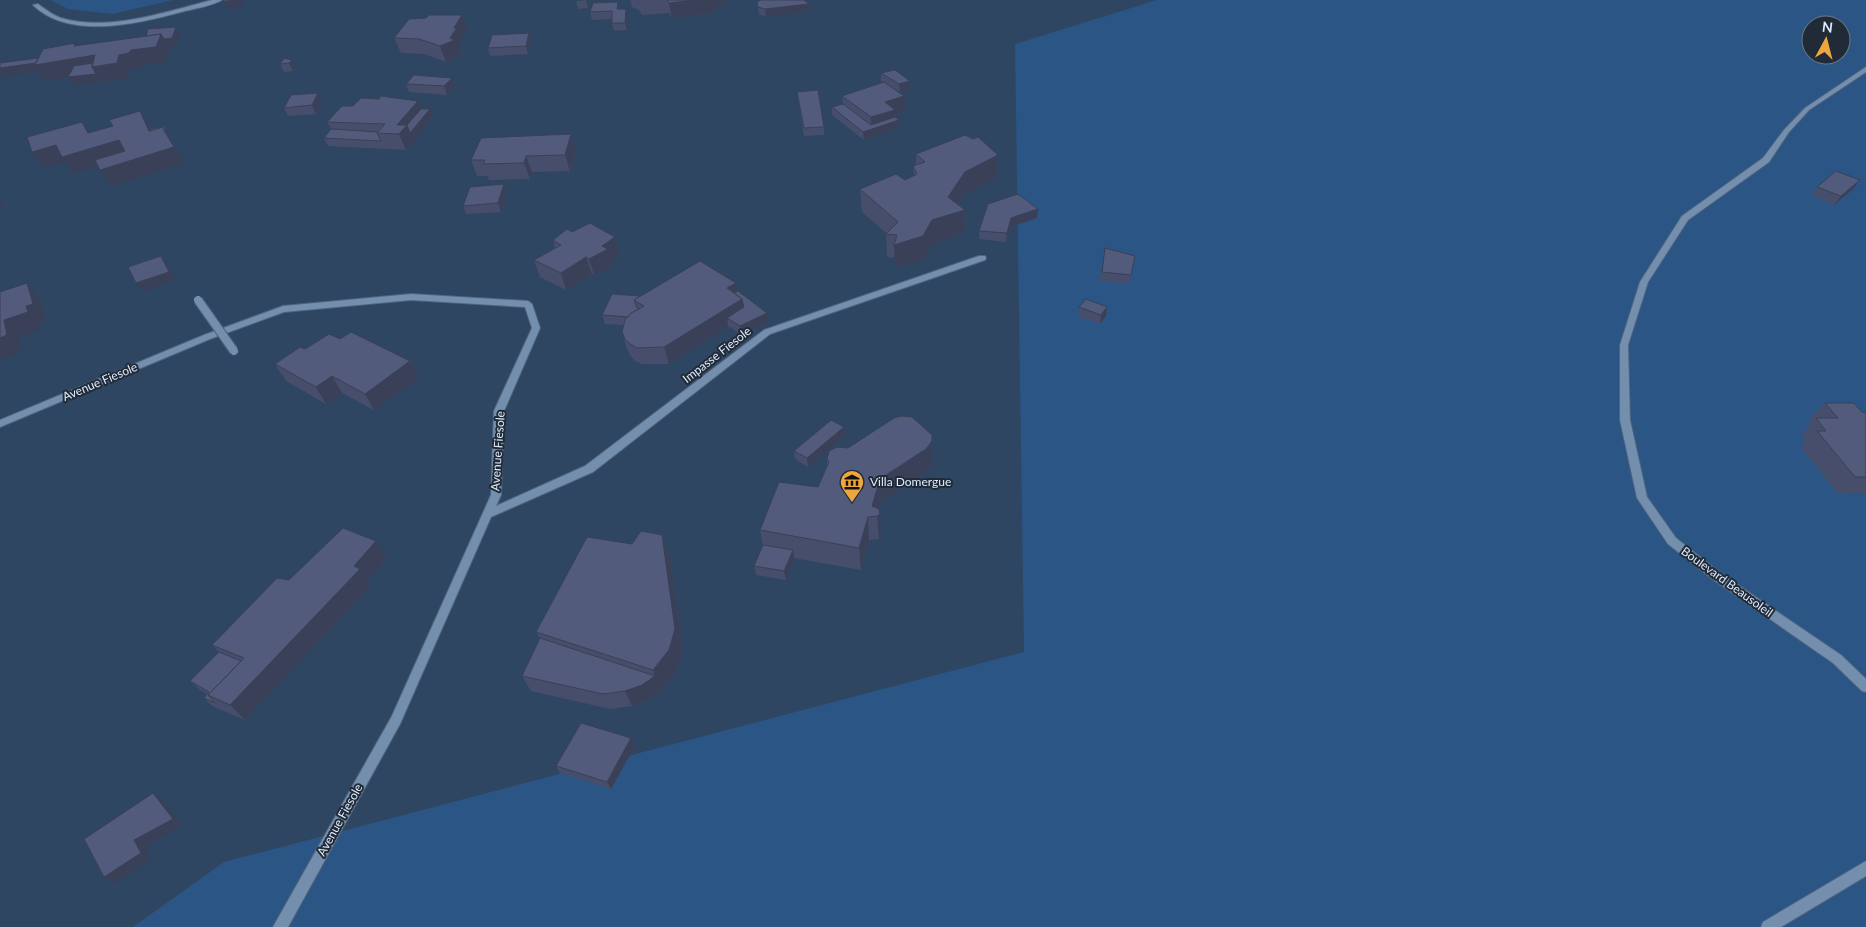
<svg xmlns="http://www.w3.org/2000/svg" width="1866" height="927" viewBox="0 0 1866 927" font-family="Lato,sans-serif">
	<rect width="100%" height="100%" fill="#2e4661"/>
	<!-- green -->
	<g fill="#2b5585" fill-rule="evenodd">
		<path d="M51,0h122l-61,14 -44,-5z"/>
		<path d="M1157,0h709v927h-1733l91,-65 800,-210 -9,-608zM1811,25h30v30h-30z"/>
	</g>
	<g fill="none" stroke-linecap="round" stroke-linejoin="round">
		<!-- street casing -->
		<g stroke="#51657c" stroke-width="2">
			<g id="street">
				<path d="M212,0h10c-10,6 -25,8 -37,11 -44,12 -115,30 -152,-6l5,-1c7,5 14,11 23,14 47,14 105,-6 151,-18z"/>
				<path d="M1866,67v5l-57,38 -20,22 -20,30 -81,58 -40,62 -20,63 2,75 17,77 29,41 43,34 122,83 25,24v13l-4,-1 -29,-28 -122,-85 -43,-34 -31,-46 -17,-78v-75l20,-63 42,-66 81,-58 21,-28 21,-22z"/>
				<path d="M979,256h6l1,2 -1,2 -215,74 -177,138 -102,45 -91,207 -112,203h-15l119,-211 99,-221 3,-84 38,-83 -7,-21 -114,-7 -127,12 -74,27 -210,88v-7l204,-85 79,-29 128,-12 117,7 4,3 8,24 -36,83 -3,84 -5,11 89,-40 179,-136z"/>
				<path d="M1866,861v15l-85,51h-20l2,-5z"/>
			</g>
		</g>
		<!-- street -->
		<use href="#street" fill="#748ead" fill-rule="evenodd"/>
		<!-- lane-bridge casing -->
		<g stroke="#51657c" stroke-width="10" stroke-linecap="butt">
			<path id="lane-bridge" d="M198,300l36,51"/>
		</g>
		<!-- lane-bridge -->
		<use href="#lane-bridge" stroke="#748ead" stroke-width="8"/>
	</g>
	<!-- wall -->
	<g fill="#474e6b">
		<path d="M588,0l1,4 -1,4 -10,1 -2,-8z"/>
		<path d="M630,0h96l1,4 -12,2 1,6 -44,6 -3,-5 -27,2 -3,-5 -7,-3z"/>
		<path d="M757,2l52,9 -43,6 -7,-3z"/>
		<path d="M620,9h6l1,7v14l-13,1 -2,-8v-4l-20,1 -2,-8z"/>
		<path d="M467,30l-6,10 1,3 -3,6 2,6 -15,7 -22,-8 -23,-1 -7,-15z"/>
		<path d="M529,33l3,8 -4,13 -38,2 -2,-8z"/>
		<path d="M284,58l12,10 -3,3 -9,1 -4,-8z"/>
		<path d="M881,73l29,8v8l-10,3 -8,-4 12,8 1,16 -10,3 4,13 -35,12 -32,-25v-8l11,-3 -1,-8 41,-14 -2,-1z"/>
		<path d="M452,78l3,8 -8,9 -38,-3 -3,-8z"/>
		<path d="M797,92l27,35v8l-20,1z"/>
		<path d="M318,93l4,8 -6,13 -28,2 -4,-8z"/>
		<path d="M421,109h9l3,8 -27,33 -78,-4 -4,-8 7,-9 -4,-7z"/>
		<path d="M571,134l5,16 -6,21 -38,1 -2,7 -41,1 -1,-4h-11l-6,-16z"/>
		<path d="M916,154l82,1 -1,23 -33,17 -6,10 7,5 -1,23 -32,11 -8,16 -29,8v-10l-8,-1 -1,-24 -24,-21 -2,-23 45,-9 9,-4 -1,-10 3,-1z"/>
		<path d="M1866,175v6l-3,-1z"/>
		<path d="M1817,187l36,2 -19,16 -23,-10z"/>
		<path d="M507,193l-6,19 -35,2 -3,-8z"/>
		<path d="M1038,209l-1,9 -27,9 -4,15 -27,-3v-8z"/>
		<path d="M572,232l48,22 -9,6 1,6 -18,9 -2,-1 -26,16 -26,-13 -6,-17 21,-12 -2,-8z"/>
		<path d="M1105,248l30,8 -6,28 -29,-3z"/>
		<path d="M736,283l2,8 31,31 -27,13 -14,-9 -59,38h-27l-7,-3 -5,-6 -3,-6 -5,-17 2,-7 -19,-1 -3,-9 38,-19z"/>
		<path d="M1079,307l27,9 -6,8 -22,-8z"/>
		<path d="M340,339l70,22 9,17 -45,32 -32,-17 -16,11 -40,-23 -11,-17 30,-15z"/>
		<path d="M1825,403l41,10v80l-27,1 -38,-46 5,-6 -5,-7 11,-13 -3,-3z"/>
		<path d="M844,427l1,9 -37,31 -13,-8 -1,-8z"/>
		<path d="M827,459l105,5 -6,8 -45,30 -2,7 3,28 -3,2 -10,1 -8,30 -67,-12 -8,22 -30,-5 -2,-9 9,-21 -3,-15 58,-43 9,-22z"/>
		<path d="M662,535l8,23 13,92 -7,22 -15,19 -13,9 -16,6 -22,3 -79,-18 -9,-15 18,-38 -4,-6 96,-88z"/>
		<path d="M387,557l-20,23 4,5 -126,135 -33,-14 -8,-8 3,-4 -8,-5 -9,-8 29,-29 -7,-7 77,-65z"/>
		<path d="M631,738l4,8 -24,43 -51,-16 -4,-7z"/>
	</g>
	<!-- shaded-wall -->
	<g fill="#394057">
		<path d="M233,0h8l3,6 -15,4 -4,-8z"/>
		<path d="M586,0h2l1,4 -1,4z"/>
		<path d="M695,0h31l1,4 -12,2 1,6 -44,6 -3,-15z"/>
		<path d="M809,4v7l-43,6 -1,-8z"/>
		<path d="M626,9l1,7v14l-2,-7z"/>
		<path d="M462,15l5,15 -6,10 1,3 -3,6 2,6 -15,7 -6,-16 10,-8 4,-10z"/>
		<path d="M176,27l4,7 -4,12 -7,1 1,2 -6,14 -23,2 -2,4 -11,1 -2,9 -52,6 -6,-8 27,-5 -50,9 -6,-10 -39,6v-9l48,-11 26,-11 1,-3 9,14 11,-2h24l12,-5z"/>
		<path d="M529,33l3,8 -4,13 -2,-8z"/>
		<path d="M292,60l4,8 -3,3 -4,-8z"/>
		<path d="M452,78l3,8 -8,9 -3,-9z"/>
		<path d="M910,81v8l-10,3 -1,-8z"/>
		<path d="M318,93l4,8 -6,13 -4,-9z"/>
		<path d="M904,96l1,16 -10,3v6l4,-1v8l-35,12 -1,-8 8,-3v-12l14,-15z"/>
		<path d="M418,101l6,15 6,-7 3,8 -19,24 -4,-8 4,8 -8,9 -7,-16 -2,-9z"/>
		<path d="M140,111l9,16 6,11 9,-12 5,8 3,9 12,20 -73,23 -11,-16 49,-39z"/>
		<path d="M82,122l11,16 26,2 11,17 -57,16 -8,-11 -21,6 -12,-16 56,-19z"/>
		<path d="M571,134l5,16 -6,21 -5,-16z"/>
		<path d="M998,155l-1,23 -33,17 -12,19 13,-4 -1,23 -32,11 -8,16 -29,8 -1,-23 38,-25 16,-23 17,-25z"/>
		<path d="M526,156l6,16 -2,7 -6,-16z"/>
		<path d="M1860,180l-7,9 -19,16 7,-9z"/>
		<path d="M504,184l3,9 -6,19 -3,-9z"/>
		<path d="M0,200l3,4 -2,8h-1z"/>
		<path d="M1038,209l-1,9 -27,9 -4,15 1,-9 4,-15z"/>
		<path d="M615,237l5,17 -9,6 1,6 -18,9 -5,-16 13,-13z"/>
		<path d="M161,256l6,8 8,16 -33,12 -6,-9z"/>
		<path d="M586,257l6,17 -26,16 -5,-17z"/>
		<path d="M27,283l13,17 6,21 -6,2 2,6 -24,8 4,15 -22,8v-22l4,-18 22,-14z"/>
		<path d="M736,283l3,17 -12,-12z"/>
		<path d="M742,299l3,17 -18,2 1,8 -59,38 -5,-17z"/>
		<path d="M1107,307l-1,9 -6,8 1,-9z"/>
		<path d="M767,313l2,9 -27,13 -2,-9z"/>
		<path d="M410,361l9,17 -45,32 -9,-16z"/>
		<path d="M332,376l10,17 -16,11 -10,-17z"/>
		<path d="M844,427l1,9 -37,31 -1,-9z"/>
		<path d="M932,441v23l-6,8 -45,30 -4,14 -5,-10 8,-27z"/>
		<path d="M880,514l2,23 -3,2 -2,-23z"/>
		<path d="M868,517l1,23 -8,30 -2,-22z"/>
		<path d="M662,535l8,23 13,92 -7,22 -15,19 -13,9 -16,6 -7,-15 30,-15 -2,-6z"/>
		<path d="M376,541l11,16 -20,23 4,5 -126,135 -15,-15z"/>
		<path d="M793,550l1,9 -8,21 -2,-9z"/>
		<path d="M631,738l4,8 -24,43 -4,-7z"/>
		<path d="M153,793l9,7 20,25 -38,22 7,12 -36,24 -11,-6 30,-37z"/>
	</g>
	<!-- building -->
	<g fill="#525b7c" stroke="#394057">
		<path d="M223,0h10l-8,2z"/>
		<path d="M667,0h28l-26,3z"/>
		<path d="M761,0h43l5,4 -44,5 -7,-2 -1,-5z"/>
		<path d="M618,2l-1,7h9l-1,14h-13v-12l-22,1 3,-9z"/>
		<path d="M429,15h33l-8,13h3l-7,10 5,2 -15,6 -21,-7 -25,-1 15,-19 17,-1z"/>
		<path d="M176,27l-4,11 -8,1 -3,-5 -15,2 2,-7z"/>
		<path d="M529,33l-3,13 -38,2 4,-13z"/>
		<path d="M161,34l-5,13 -25,3 -2,3 -10,2 -2,8 -25,4 3,-12 -60,10 8,-16 32,-6 -1,3z"/>
		<path d="M38,58l-2,5 -36,5v-5z"/>
		<path d="M284,58l8,2 -3,3 -9,1z"/>
		<path d="M92,63v4l4,7 -28,3 6,-11z"/>
		<path d="M895,70l15,11 -11,3 -18,-11z"/>
		<path d="M414,75l38,3 -8,8 -38,-2z"/>
		<path d="M884,82l20,14 -19,6 10,8 -24,7 -29,-21z"/>
		<path d="M818,90l6,37 -20,1 -7,-36z"/>
		<path d="M318,93l-6,12 -28,3 7,-13z"/>
		<path d="M381,96l37,5 -21,24h10l-8,9 -22,-1 8,-9 -58,-2 15,-16h11l8,-8 18,1z"/>
		<path d="M843,104l28,21 24,-8 4,3 -36,12 -31,-25z"/>
		<path d="M421,109h9l-20,24 -3,-8z"/>
		<path d="M140,111l9,20 13,-4 12,20 -74,23 -5,-10 30,-9 -6,-11 -57,17 -6,-12 -24,7 -5,-15 55,-15 6,11 25,-7 -4,-6z"/>
		<path d="M164,126l3,9 -5,-8 -12,4v-2z"/>
		<path d="M331,129l47,3 -1,1 4,8 -57,-3z"/>
		<path d="M571,134l-6,21 -39,1 -2,7 -41,1 2,-4h-14l10,-22z"/>
		<path d="M965,135l8,4 5,-2 20,18 -33,17 -17,25 17,13 -33,10 -9,16 -29,9 3,-10 -11,-1 12,-12 -38,-33 36,-15 9,6 12,-6 -4,-8 12,-4 -9,-8z"/>
		<path d="M1836,171l24,9 -19,16 -24,-9z"/>
		<path d="M504,184l-6,19 -35,3 7,-19z"/>
		<path d="M1018,194l20,15 -27,9 -4,15 -28,-2 9,-27z"/>
		<path d="M590,223l25,14 -13,9 6,3 -19,10 -3,-2 -25,16 -27,-13 27,-15 -8,-5 14,-11 5,3z"/>
		<path d="M1105,248l30,8 -4,19 -29,-3z"/>
		<path d="M161,256l8,16 -33,11 -8,-16z"/>
		<path d="M700,261l36,22 -9,5 15,11 -78,48 -27,1 -7,-4 -5,-5 -3,-7 3,-12 6,-7 13,-7 -10,-6z"/>
		<path d="M27,283l6,21 -7,2 2,6 -24,8 3,15 -7,3v-46z"/>
		<path d="M738,291l29,22 -27,13 -13,-8 17,-11 -2,-8 -8,-6z"/>
		<path d="M612,294l28,2 -6,4 3,8 2,1 -8,4 -3,4 -26,-2z"/>
		<path d="M1086,299l21,8 -6,8 -22,-8z"/>
		<path d="M351,332l59,29 -45,33 -33,-18 -16,11 -41,-23 25,-17 5,2 24,-15 11,5z"/>
		<path d="M1825,403h29l8,9 4,1v64h-11l-38,-46h9l-10,-13h22z"/>
		<path d="M902,416l10,1 20,18v6l-6,8 -46,30 -8,27 7,3 1,5 -3,2 -9,1 -9,31 -99,-18 19,-48 39,5 11,-25 -2,-3 2,-8 8,-4 11,1 46,-30z"/>
		<path d="M831,420l13,7 -37,31 -13,-7z"/>
		<path d="M343,528l33,13 -22,25 6,3 -130,136 -22,-10 36,-37 -32,-13 65,-67 12,2z"/>
		<path d="M641,531l21,4 13,94 -6,21 -16,20 -117,-38 51,-95 45,7z"/>
		<path d="M763,545l30,5 -9,21 -30,-5z"/>
		<path d="M540,638l115,38 -13,9 -17,6 -22,3 -81,-18z"/>
		<path d="M219,652l22,9 -33,34 7,8 -11,-5 5,-6 -19,-11z"/>
		<path d="M581,723l50,15 -24,44 -51,-16z"/>
		<path d="M153,793l20,26 -39,21 7,13 -37,24 -20,-38z"/>
	</g>
	<!-- icons -->
	<defs>
		<g id="museum-pin" transform="scale(1.25)"><path d="M0 17L-7.5 6A9.5 9.5 0 1 1 7.5 6Z" fill="#efa73d" stroke="#212b38"/><path d="M0-6L6-3V-2H-6V-3ZM-5-1h2V3h-2ZM-1-1h2V3h-2ZM3-1h2V3H3ZM-6 4H6V6H-6Z" fill="#111"/></g>
	</defs>
	<g fill-rule="evenodd">
		<use href="#museum-pin" x="852" y="482"/>
	</g>
	<g text-anchor="middle" stroke-width="4" stroke-linejoin="round" paint-order="stroke">
		<!-- street labels -->
		<g font-size="12" fill="#ddebfc" stroke="#212b38">
			<text transform="translate(717 355) rotate(-38)" y="4">Impasse Fiesole</text>
			<text transform="translate(100 382) rotate(-23)" y="4">Avenue Fiesole</text>
			<text transform="translate(498 451) rotate(-86)" y="4">Avenue Fiesole</text>
			<text transform="translate(1727 582) rotate(36)" y="4">Boulevard Beausoleil</text>
			<text transform="translate(340 820) rotate(-61)" y="4">Avenue Fiesole</text>
		</g>
		<!-- poi labels -->
		<g font-size="12" fill="#ddebfc" stroke="#212b38" text-anchor="start">
			<text x="870" y="486">Villa Domergue</text>
		</g>
	</g>
	<!-- north arrow -->
	<g transform="translate(1826 40) rotate(7)"><circle r="24" fill="#212b38" stroke="#6c7886"/>
	<path d="M0-4L9 19L0 12L-9 19Z" fill="#efa73d"/>
	<text y="-8" font-size="14" font-weight="bold" text-anchor="middle" fill="#ddebfc">N</text>
	</g>
</svg>
